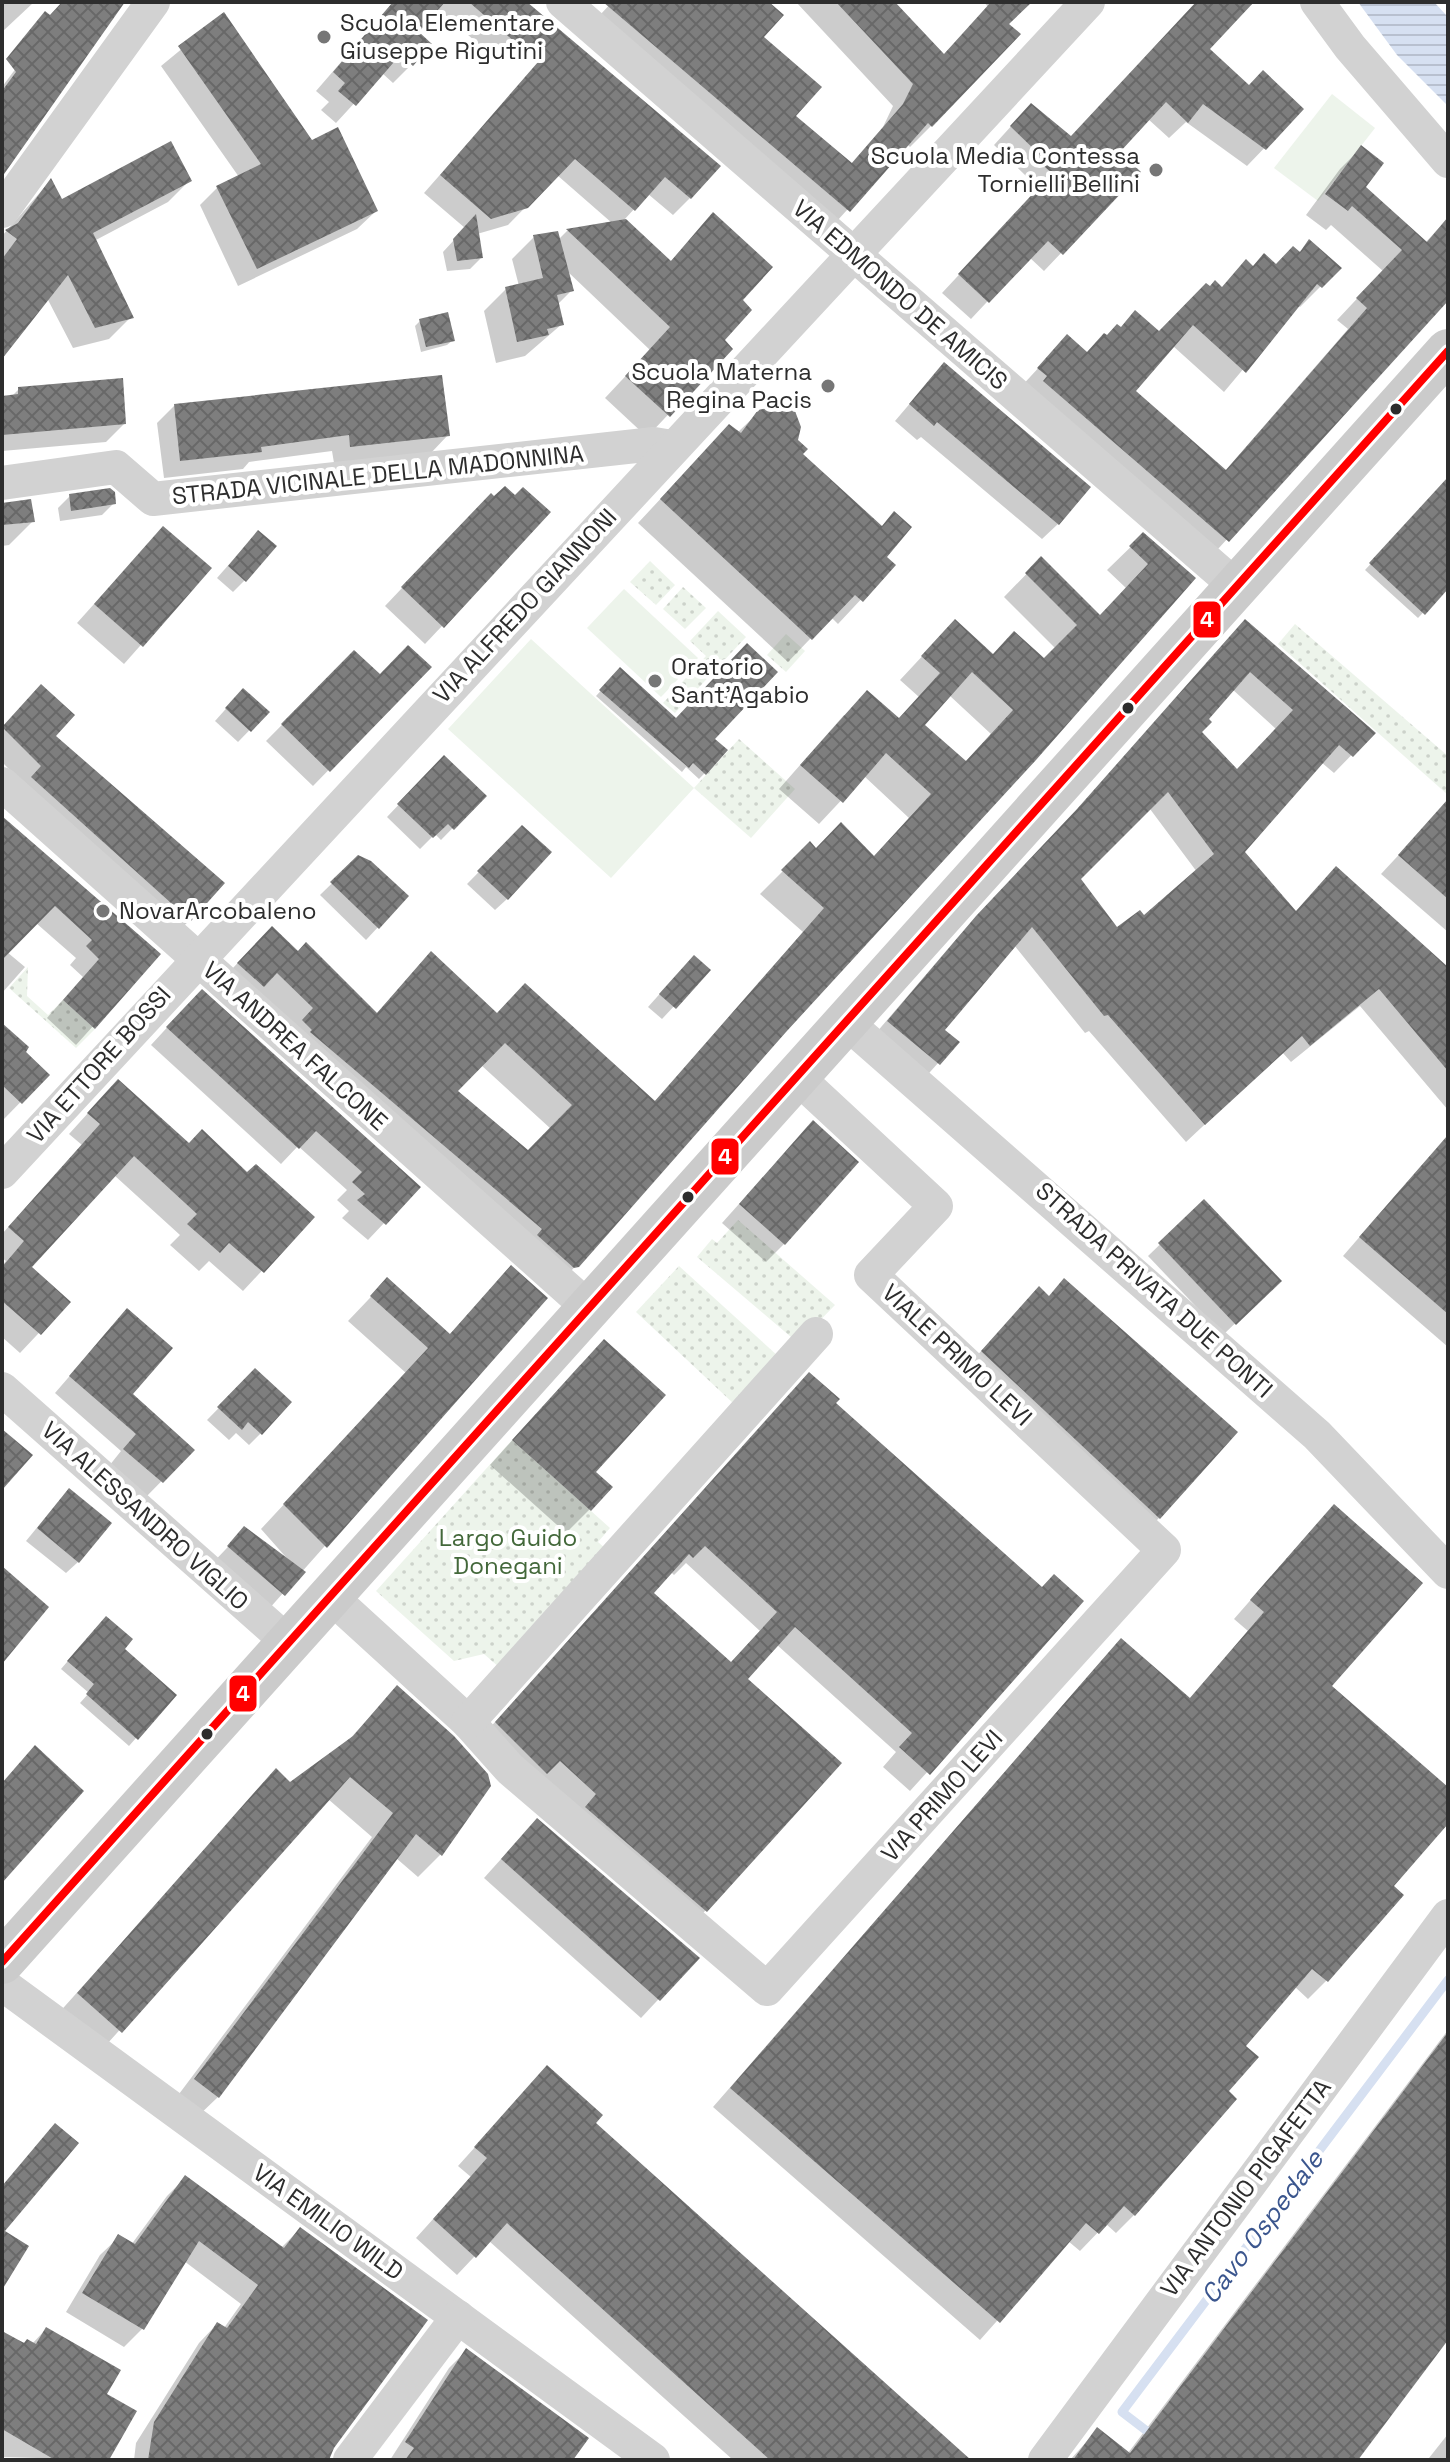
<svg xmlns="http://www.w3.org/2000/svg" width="1450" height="2462" viewBox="0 0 1450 2462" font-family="'Space Grotesk',sans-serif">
	<defs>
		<pattern id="grass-dots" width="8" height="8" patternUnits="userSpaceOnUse" patternTransform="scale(2)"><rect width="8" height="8" fill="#edf4eb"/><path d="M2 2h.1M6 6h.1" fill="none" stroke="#ccd2ca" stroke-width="1.8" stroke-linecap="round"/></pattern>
		<pattern id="water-rules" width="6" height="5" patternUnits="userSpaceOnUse" patternTransform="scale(2)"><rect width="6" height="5" fill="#d6e0f1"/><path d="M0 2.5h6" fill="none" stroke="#b8c0cf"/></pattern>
		<pattern id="building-cross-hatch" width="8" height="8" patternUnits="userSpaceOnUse" patternTransform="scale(2)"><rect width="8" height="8" fill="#7e7e7e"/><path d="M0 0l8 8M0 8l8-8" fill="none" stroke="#686868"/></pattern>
	</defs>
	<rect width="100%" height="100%" fill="#fff"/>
	<!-- grass -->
	<g fill="url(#grass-dots)">
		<path d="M650,561l25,24 -19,20 -26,-23z"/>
		<path d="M683,587l23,21 -21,21 -22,-20z"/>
		<path d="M718,611l28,26 -71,76 -12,-10 43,-47 -16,-15z"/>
		<path d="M1295,624l153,132v39l-170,-151z"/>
		<path d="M786,634l19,17 -19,21 -19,-17z"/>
		<path d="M739,739l56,50 -44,49 -57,-50z"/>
		<path d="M28,967l-1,29 21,19 15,-15 32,29 -19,19 -67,-60z"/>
		<path d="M738,1220l97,85 -37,38 -101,-86 15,-18 5,4z"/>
		<path d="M679,1266l100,91 -44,48 -99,-93z"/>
		<path d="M512,1440l98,88 -12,14 16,14 -114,112 -16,-14 -30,7 -78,-70z"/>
	</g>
	<!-- pitch -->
	<g fill="#edf4eb">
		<path d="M1332,94l43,34 -57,73 -44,-33z"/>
		<path d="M624,589l74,69 -37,39 -74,-69z"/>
		<path d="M531,639l163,149 -83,90 -163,-149z"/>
	</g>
	<!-- water -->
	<path fill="url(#water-rules)" d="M1358,2h76l14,15v89l-51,-51z"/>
	<!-- shadow -->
	<g fill="#0003" fill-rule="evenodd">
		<path d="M2,2h30l1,1 -31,29z"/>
		<path d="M65,2h56l-119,171v-86z"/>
		<path d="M393,2h131l15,13 -41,46 -61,-53 -21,25 13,11 -18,21 -18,18 -11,-10 -46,50 -15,-13 8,-8 -13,-11z"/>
		<path d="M612,2h154l-5,36 33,79 56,48 33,-38 10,-21 -97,-104h96l51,54 45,-49 -4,-5h46l-23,22 -76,102 -21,21 -3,-3 -80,88 -239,-204z"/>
		<path d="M1197,2h54l-44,47 41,38 54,22 -55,57 -61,-44 -17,16 -21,-19 -31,33 21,20 -94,99 -15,-14 -58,62 -29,-26 94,-101 -12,-11 3,-4 -33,-32 20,-22 57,15z"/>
		<path d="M223,15l89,127 64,69 -19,18 -119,57 -38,-81 18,-18 21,-10 -78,-111z"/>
		<path d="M558,63l132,135 -17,17 -25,-21 -24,26 46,42 43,-47 28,85 -19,40 8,9 -83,88 -42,-39 45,-48 -83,-79 4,20 -14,14 5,19 -37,32 -29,7 -12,-52 22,-22 13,-3 -7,-27 22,-22 25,2 8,-8 45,-8 -55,-48 -49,50 -31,9 4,24 -11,11 -23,2 -4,-19 22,-24 -41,-35 43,-49z"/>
		<path d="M1361,148l2,39 62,56 23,-25v80l-241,263 -189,-171 49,-53 19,16 73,-20 93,-66 23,-1 23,-13 12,-11 29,26 -39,39 -3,-2 -73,87 -51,-46 -40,46 91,80 124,-143 -11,-9 46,-49 -52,-46 -5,5 -20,-15 34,-46z"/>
		<path d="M190,180l-22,22 -74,39 37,76 -22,22 -36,9 -26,-50 -45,57v-119l48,-55 11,21z"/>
		<path d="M420,321l33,19 -6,5 -26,7 -6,-26z"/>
		<path d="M929,381l129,143 -16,15 -121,-102 -4,3 -22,-19z"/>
		<path d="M19,389l105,35 -18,18 -104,9v-53l9,-1z"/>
		<path d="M174,406l274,29 -17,18 -97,10 -2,-12 -83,11 -6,7 -79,9 -7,-55z"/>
		<path d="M759,412l37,28 4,15 81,72 13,-13 -10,44 9,7 -55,59 -7,-7 -43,45 -150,-139 68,-73 31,-17z"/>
		<path d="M1448,480v106l-30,32 -53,-48z"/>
		<path d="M70,496l44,7 -12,12 -42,6 -2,-13z"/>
		<path d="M2,503l31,18 -24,24 -7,1z"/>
		<path d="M473,513l-31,113 -17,18 -40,-38z"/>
		<path d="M1143,535l50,43 -639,712 -338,-304 33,-35 49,2 78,61 55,-60 65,61 158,87 149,-170 -43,-38 50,-50 5,6 58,8 36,-40 -45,-42 -45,48 -40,-35 65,-74 54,5 21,-23 -19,-17 55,-59 37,35 52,4 12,-11 -52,-52 37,-38 59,58 26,-29 -19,-18zM949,695l42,39 -26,28 -43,-37zM481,1065l70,64 -23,24 -73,-62z"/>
		<path d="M246,545l-1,35 -12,12 -16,-14z"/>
		<path d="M146,546l63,22 -85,96 -47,-41z"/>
		<path d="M1227,640l146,93 -39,40 -13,-11 -79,90 53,61 153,56v141l-88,-104 -69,56 -9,-10 -96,90 -97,-111 -4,2 -71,-88 -72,86 15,11 -36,40 -51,-42 88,-103 102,-107zM1232,689l44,40 -39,43 -37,-40 6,-13zM1150,809l47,63 -53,46 -27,12 -38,-52z"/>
		<path d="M354,652l26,25 49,-10 -116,119 -47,-45z"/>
		<path d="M620,670l56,51 37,18 13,12 -27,28 -13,-12 -4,5 -86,-76z"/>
		<path d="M232,702l35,10 -29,30 -23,-21z"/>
		<path d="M24,704l29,32 137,184 -17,16 -171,-174v-34z"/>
		<path d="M444,757l40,39 -43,44 -6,-6 -15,15 -33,-32z"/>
		<path d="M1448,802v130l-67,-58z"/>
		<path d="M2,817l156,137 -82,91 -29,-27 36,-41 -13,-12 6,-7 -40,-35 -29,29 18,15 -23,26z"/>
		<path d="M522,828l-15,71 -12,11 -28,-26z"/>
		<path d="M358,858l48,39 -40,43 -46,-45z"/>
		<path d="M682,969l26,1 -46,49 -14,-12z"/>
		<path d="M185,1008l233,179 -50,53 -26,-22 7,-7 -12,-11 10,-10 -49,-44 -17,18 -130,-119z"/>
		<path d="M2,1026l45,49 -44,45 -1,-1z"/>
		<path d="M99,1101l89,44 124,72 -69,74 -34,-30 -10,10 -29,-26 10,-10 -66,-60 -85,92 39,35 -48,51 -18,-16v-71l4,-5 -4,-3v-24l80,-89 -13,-11z"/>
		<path d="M1448,1135v212l-105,-91z"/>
		<path d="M796,1140l-12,104 -18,18 -44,-39z"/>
		<path d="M1204,1202l75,79 -56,54 -75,-79z"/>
		<path d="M511,1268l34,30 -285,321 -55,-48 40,-42 47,35 -31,-35 145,-156 -58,-52 39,-41 62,55z"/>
		<path d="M1039,1289l9,8 111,221 -24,24 -177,-166z"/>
		<path d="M112,1327l19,67 61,56 -47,48 -36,-32 12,-15 -66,-58z"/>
		<path d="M580,1365l14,107 -4,37 -24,24 -76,-68z"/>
		<path d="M255,1371l6,62 -12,12 -13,-12 -7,7 -22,-20z"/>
		<path d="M791,1392l42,11 208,187 41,11 -172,190 -27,-24 13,-15 -120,-108 -31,35 -39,231 -18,18 -210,-187zM686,1563l74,68 -30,33 -79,-71 20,-21 3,3z"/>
		<path d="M58,1502l20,60 -12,11 -40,-32z"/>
		<path d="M1316,1525l13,162 119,103v31l-57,65 10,9 -75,86 -18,18 -14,-13 -51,60 -17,46 -92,123 -18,18 -10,-9 -26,27 -12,-10 -88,99 -267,-233 390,-448 85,41 60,-69 -14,-12z"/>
		<path d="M98,1626l38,112 -7,8 -49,-43 9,-10 -28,-24z"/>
		<path d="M397,1687l92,99 -49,69 -22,22 -22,-19 -178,239 -23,22 -22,-17 199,-265 -44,-38 -230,255 -42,-38 220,-245 14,13 56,-41z"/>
		<path d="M519,1839l178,119 -56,60 -157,-140z"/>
		<path d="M1448,2030v307l-93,123h-285l27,-30 31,23z"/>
		<path d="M530,2086l63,37 369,337h-229l-244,-219 -32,34 -41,-37 55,-61 -13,-11z"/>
		<path d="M186,2177l95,71 19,-19 23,231h-189l2,-17 63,-100 18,-19 7,4 17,-24 -57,-43 -42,68 -18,18 -58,-35 34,-57 19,-18 12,8 36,-49z"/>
		<path d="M46,2329l61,131 -105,-3v-106l12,-12 17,6z"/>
		<path d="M466,2351l104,109h-180l59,-92z"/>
		<path d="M1448,2434v26h-16l-3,-2z"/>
	</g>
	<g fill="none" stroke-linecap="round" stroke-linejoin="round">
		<!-- stream -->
		<path stroke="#d6e0f1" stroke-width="9" d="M1156,2438l-34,-26 326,-432"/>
	</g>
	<!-- building -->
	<g fill="url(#building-cross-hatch)" fill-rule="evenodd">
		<path d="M62,2h63l-123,175v-86l14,-19 -10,-13 39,-48 5,4z"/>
		<path d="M393,2h52l-26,30 13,12 -19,22 -13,-11 -44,51 -18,-15 7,-8 -12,-11z"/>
		<path d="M469,2h58l194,164 -30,33 -26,-22 -30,34 -60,-52 -47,49 -37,11 -51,-44 98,-113z"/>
		<path d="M603,2h166l15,13 -20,22 58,50 -26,29 56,47 51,-59 10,-20 -77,-82h59l49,52 47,-52h41l-23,22 12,10 -89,93 -4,-4 -78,89z"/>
		<path d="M1196,2h58l-44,47 39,36 14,-15 41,39 -38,41 -63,-46 -15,19 -22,-21 -46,50 21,20 -78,83 -15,-14 -59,62 -31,-29 94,-101 -13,-11 4,-4 -33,-32 21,-23 40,33z"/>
		<path d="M224,12l88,128 26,-13 40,84 -121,58 -41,-83 45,-22 -83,-118z"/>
		<path d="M171,141l21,40 -99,52 41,85 -39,10 -27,-53 -66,84v-100l15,-20 -12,-9 13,-7 33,-45 11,21z"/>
		<path d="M1361,145l23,18 -18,24 61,55 21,-25v84l-219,241 -186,-161 4,-5 -10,-8 30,-34 20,18 17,-19 3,2 10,-11 4,3 14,-17 24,21 47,-48 4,3 5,-6 7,7 24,-28 7,7 11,-13 12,11 17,-18 7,6 9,-13 33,29 -20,20 -5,-4 -71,89 -53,-48 -57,66 90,79 141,-162 -11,-10 46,-48 -50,-44 -4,5 -23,-17z"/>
		<path d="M713,212l60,55 -30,33 9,10 -27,30 8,9 -63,68 -45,-41 45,-49 -104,-98 60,-10 45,42z"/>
		<path d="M476,214l7,44 -26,3 -4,-22z"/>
		<path d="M558,231l16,60 -17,4 7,30 -17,4 2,6 -32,7 -12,-55 38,-9 -10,-43z"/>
		<path d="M448,312l7,29 -29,6 -7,-28z"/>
		<path d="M944,362l147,125 -32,38 -122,-103 -3,4 -25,-22z"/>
		<path d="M442,375l8,61 -100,11 -1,-12 -88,12 1,5 -82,9 -6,-57z"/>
		<path d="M123,378l3,46 -124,11v-39l16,-2v-7z"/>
		<path d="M781,405l14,6 6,16 -3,13 10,9 -5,5 79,72 12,-15 18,16 -25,30 9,8 -33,37 -8,-7 -43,45 -152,-141 69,-75 12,9 17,-23z"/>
		<path d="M1448,477v112l-23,26 -56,-52z"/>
		<path d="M505,486l10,9 8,-8 28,25 -107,116 -43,-41 90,-94 3,3z"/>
		<path d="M110,488l5,4 1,12 -45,7 -2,-17z"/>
		<path d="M31,499l4,23 -33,3v-22z"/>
		<path d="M163,526l49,42 -69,79 -49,-43z"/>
		<path d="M258,530l19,16 -31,36 -18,-16z"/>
		<path d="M1143,532l53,46 -160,182 -250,272 -207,235 -5,1 -37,-33 5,-6 -232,-197 2,-2 -10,-10 11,-12 -36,-35 -13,14 -27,-24 35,-37 26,25 8,-9 71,71 54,-62 66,62 28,-30 130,118 169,-193 -43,-38 29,-29 6,7 25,-26 33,34 57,-62 -45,-41 -43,50 -43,-38 67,-75 32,28 41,-45 -19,-17 34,-37 38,35 21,-23 30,27 33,-33 -52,-52 16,-17 59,59 48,-51 -19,-18zM972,672l41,38 -47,51 -41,-36zM505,1043l67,62 -44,45 -70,-59z"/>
		<path d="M1245,619l131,114 -23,24 -14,-12 -94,107 51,59 40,-45 112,101v104l-69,-82 -69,57 -8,-10 -97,89 -97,-110 -4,1 -72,-89 -87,103 15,12 -20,23 -53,-44 89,-105 101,-107zM1250,672l43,38 -56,59 -35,-37 10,-10 -3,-3zM1168,792l46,62 -70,61 -4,-5 -23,17 -36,-48z"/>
		<path d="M747,643l31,29 -63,67 13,11 -22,25 -13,-12 -4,5 -90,-78 21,-23 56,51z"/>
		<path d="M408,645l24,22 -102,105 -49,-48 73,-74 26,24z"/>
		<path d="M41,684l34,31 -19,21 169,147 -34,38 -160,-144 10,-11 -39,-39z"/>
		<path d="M243,688l27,24 -19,20 -26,-24z"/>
		<path d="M444,755l43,41 -33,34 -6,-6 -15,14 -36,-34z"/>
		<path d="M1448,799v100l-50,-44z"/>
		<path d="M2,816l159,138 -66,75 -32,-29 36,-41 -13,-13 6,-6 -37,-34 -53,54z"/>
		<path d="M522,825l30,27 -44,48 -31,-29z"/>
		<path d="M358,855l13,6 38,35 -30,33 -49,-47z"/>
		<path d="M694,955l17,15 -35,39 -17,-15z"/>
		<path d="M202,989l219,198 -35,38 -29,-25 8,-6 -13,-12 10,-10 -46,-41 -17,18 -133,-122z"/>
		<path d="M2,1023l27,24 -3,5 24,23 -28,29 -20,-19z"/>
		<path d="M118,1079l71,64 13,-14 45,43 9,-8 59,53 -51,56 -35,-30 -9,10 -33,-29 10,-10 -63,-58 -102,111 39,35 -30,33 -39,-34v-34l22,-26 -16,-14 92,-103 -13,-11z"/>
		<path d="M813,1120l46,42 -74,83 -46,-41z"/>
		<path d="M1448,1135v179l-89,-77z"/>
		<path d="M1204,1199l78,82 -46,44 -78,-82z"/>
		<path d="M511,1265l37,33 -221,250 -44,-44 145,-156 -58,-52 17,-19 63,57z"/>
		<path d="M1064,1278l174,154 -78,87 -179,-168 58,-65 10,10z"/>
		<path d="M127,1308l46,40 -40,46 62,56 -32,33 -40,-34 13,-15 -67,-58z"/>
		<path d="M604,1339l62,56 -70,77 17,15 -22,24 -79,-71z"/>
		<path d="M255,1368l37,34 -30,33 -14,-13 -6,8 -25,-23z"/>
		<path d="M809,1372l31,27 -4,4 206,184 12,-13 30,27 -154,174 -31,-28 13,-14 -117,-106 -47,52 94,84 -135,149 -122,-105 11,-13 -36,-33 -13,13 -52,-52zM705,1546l72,66 -46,50 -77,-69 35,-39 4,4z"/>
		<path d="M2,1429l31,26 -31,35z"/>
		<path d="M69,1488l43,35 -33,40 -42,-35z"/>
		<path d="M1334,1504l89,79 -91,103 116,101v37l-54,62 10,9 -76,87 -16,-13 -66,77 13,11 -30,34 8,8 -102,117 -11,-10 -25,28 -13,-11 -86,100 -270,-235 391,-450 69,60 74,-86 -14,-12z"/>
		<path d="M244,1526l62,46 -21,24 -58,-50z"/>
		<path d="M2,1566l47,41 -47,57z"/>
		<path d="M106,1616l27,23 -8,10 52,46 -39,45 -52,-46 8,-10 -27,-23z"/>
		<path d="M397,1685l57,51 34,38 3,12 -49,70 -26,-22 -197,264 -25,-19 199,-266 -43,-36 -228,256 -45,-40 199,-225 14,14 63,-46z"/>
		<path d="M35,1745l49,46 -82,92v-100z"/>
		<path d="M537,1818l163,140 -40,43 -159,-142z"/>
		<path d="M1448,2032v308l-90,120h-285l24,-33 33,26z"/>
		<path d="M547,2065l56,50 -7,8 375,337h-201l-263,-237 -31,35 -43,-39 54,-61 -13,-11z"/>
		<path d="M55,2123l24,20 -74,88 24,15 -27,44v-104z"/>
		<path d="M185,2175l99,73 16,-21 128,93 -94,128 -5,12h-181l6,-38 63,-100 10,6 31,-43 -59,-44 -55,89 -62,-37 36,-59 17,10z"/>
		<path d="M46,2327l75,43 -14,24 30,17 -28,49h-54l-53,-31v-98l22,12 3,-4 9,5z"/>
		<path d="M466,2348l123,90 -16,22h-168l9,-12 -9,-6z"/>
	</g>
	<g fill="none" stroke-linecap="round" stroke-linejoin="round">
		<!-- street -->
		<g stroke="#d2d2d2" stroke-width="34">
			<path d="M563,2l674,585"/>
			<path d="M1317,2l33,45 98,114"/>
			<path d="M2,211l151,-209"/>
			<path d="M2,483l114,-16 37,32 501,-55 18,3"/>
			<path d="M2,784l587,524"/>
			<path d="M846,1022l471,413 131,137"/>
			<path d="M2,1172l1086,-1170"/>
			<path d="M2,1389l287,254"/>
			<path d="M330,1596l138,126 42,47 257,220 397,-439 -293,-275 65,-69 -139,-129"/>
			<path d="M468,1722l348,-388"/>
			<path d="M2,1984l651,476"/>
			<path d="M350,2460l108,-143"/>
			<path d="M1045,2460l403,-544"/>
		</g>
		<!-- secondary -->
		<path stroke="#cbcbcb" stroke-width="44" d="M2,1962l1446,-1611"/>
		<!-- bus-1 casing -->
		<g stroke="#fff" stroke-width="14">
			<path id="bus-1" d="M2,1962l1446,-1611"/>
		</g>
		<!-- bus-1 -->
		<use href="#bus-1" stroke="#f00" stroke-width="8"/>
	</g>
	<!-- markers -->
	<g fill="#767676" stroke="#fff" stroke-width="3">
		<circle cx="324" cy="37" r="8"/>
		<circle cx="1156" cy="170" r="8"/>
		<circle cx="828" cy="386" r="8"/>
		<circle cx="655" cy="681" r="8"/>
		<circle cx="103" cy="911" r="8"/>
	</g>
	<g fill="#2d2d2d" stroke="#fff" stroke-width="3">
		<circle cx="1396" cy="409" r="7"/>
		<circle cx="1128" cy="708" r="7"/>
		<circle cx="688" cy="1197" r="7"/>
		<circle cx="207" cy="1734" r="7"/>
	</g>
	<g text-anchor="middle" stroke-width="8" stroke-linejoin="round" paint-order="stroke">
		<!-- poi labels -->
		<g font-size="24" fill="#2d2d2d" stroke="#fff" text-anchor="start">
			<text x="340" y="31">Scuola Elementare<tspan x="340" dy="28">Giuseppe Rigutini</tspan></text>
			<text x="1140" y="164" text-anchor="end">Scuola Media Contessa<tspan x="1140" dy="28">Tornielli Bellini</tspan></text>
			<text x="812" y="380" text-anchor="end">Scuola Materna<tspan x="812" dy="28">Regina Pacis</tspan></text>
			<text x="671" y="675">Oratorio<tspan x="671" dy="28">Sant'Agabio</tspan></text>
			<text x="119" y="919">NovarArcobaleno</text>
		</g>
		<!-- street labels -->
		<g font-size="24" fill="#2d2d2d" stroke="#fff">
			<text transform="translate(900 295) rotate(41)" y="8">VIA EDMONDO DE AMICIS</text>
			<text transform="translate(378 475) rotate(-6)" y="8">STRADA VICINALE DELLA MADONNINA</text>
			<text transform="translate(525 606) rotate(-47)" y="8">VIA ALFREDO GIANNONI</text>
			<text transform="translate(295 1046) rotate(42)" y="8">VIA ANDREA FALCONE</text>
			<text transform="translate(99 1065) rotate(-48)" y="8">VIA ETTORE BOSSI</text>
			<text transform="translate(1154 1290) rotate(42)" y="8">STRADA PRIVATA DUE PONTI</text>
			<text transform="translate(957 1355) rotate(43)" y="8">VIALE PRIMO LEVI</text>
			<text transform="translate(145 1516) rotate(42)" y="8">VIA ALESSANDRO VIGLIO</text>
			<text transform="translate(942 1796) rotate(-48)" y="8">VIA PRIMO LEVI</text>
			<text transform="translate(1246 2188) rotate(-53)" y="8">VIA ANTONIO PIGAFETTA</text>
			<text transform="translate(328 2222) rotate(36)" y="8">VIA EMILIO WILD</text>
		</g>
		<!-- park labels -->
		<g font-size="24" fill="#43683a" stroke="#fff">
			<text x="508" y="1546">Largo Guido<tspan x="508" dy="28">Donegani</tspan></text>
		</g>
		<!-- water labels -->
		<g font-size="26" font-style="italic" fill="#3b568e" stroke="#fff">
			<text transform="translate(1262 2227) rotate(-53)" y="9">Cavo Ospedale</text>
		</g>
	</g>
	<g stroke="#fff" stroke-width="3">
		<rect x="1192" y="600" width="30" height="39" rx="8" fill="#f00"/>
		<rect x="710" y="1137" width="30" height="39" rx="8" fill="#f00"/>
		<rect x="228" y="1674" width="30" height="39" rx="8" fill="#f00"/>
	</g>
	<g font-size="22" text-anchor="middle" font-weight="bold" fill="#fff">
		<text x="1207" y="627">4</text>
		<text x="725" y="1164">4</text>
		<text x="243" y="1701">4</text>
	</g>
	<!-- border -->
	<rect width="1450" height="2462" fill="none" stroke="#2d2d2d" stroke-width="8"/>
</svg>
